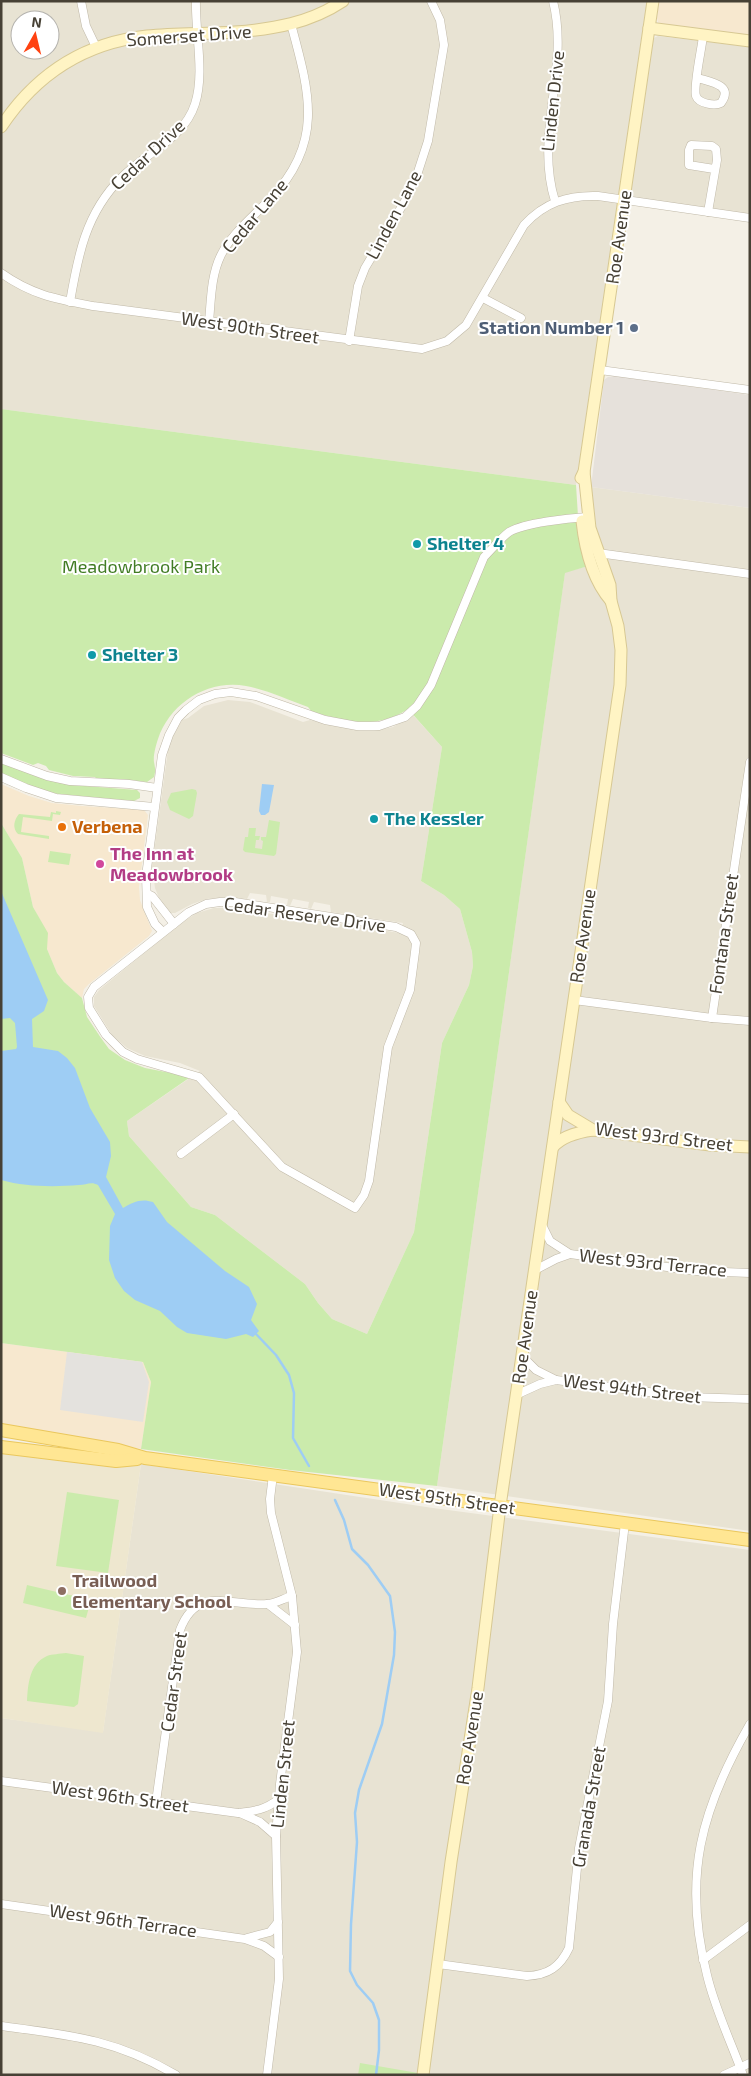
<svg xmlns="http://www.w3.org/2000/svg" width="751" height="2076" viewBox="0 0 751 2076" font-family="'Exo 2',sans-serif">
	<rect width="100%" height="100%" fill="#f4f0e6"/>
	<!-- residential -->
	<g fill="#e8e3d3" fill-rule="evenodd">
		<path d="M1,1h646l-71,484 -575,-76zM20,20h30v30h-30z"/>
		<path d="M658,36l92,11v167l-111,-15 -6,-3 -2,-14 21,-137 2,-7z"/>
		<path d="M591,487l159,21v1023l-313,-45 128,-914 23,-6z"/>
		<path d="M228,700l22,2 53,20 7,-2 50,11h14l19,-4 20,-12 29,32 -21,134 23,14 16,14 12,43 1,14 -4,19 -27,58 -28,189 -47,102 -35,-15 -14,-16 -13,-19 -90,-69 -24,-8 -62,-71 -2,-15 73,-50 -20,-8 -35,-7 -18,-8 -15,-13 -18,-29v-9l5,-7 82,-67 16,-10 17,-5h19l167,25 3,-10 -72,-11 -1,-7 -16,-3 -3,7 -3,-1 1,-6 -16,-3 -3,7 -3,-1 1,-6 -17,-3 -1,6h-3l-1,-7 -16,-2 -3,6 -19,-2 -21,2 -15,5 -17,9h-7l-5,-5 -8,-20 -3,-22 17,-123 13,-23 6,-2 16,-12z"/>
		<path d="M141,1464l292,44 317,42v525h-749v-357l102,14z"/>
	</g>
	<!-- commercial -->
	<g fill="#f7e8cf">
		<path d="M659,1h91v35l-87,-11 -5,-3 -1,-4z"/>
		<path d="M1,784l28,12 23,7 30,3 49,3 3,-2 10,3 4,5 -9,72 1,13 12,31 -3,5 -60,48 -5,5 -2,9 -18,-16 -7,-9 -10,-24v-16l-14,-26 -11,-49 -21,-35z"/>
		<path d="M1,1343l142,19 8,20 -10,67 -86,-16 -54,-8z"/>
	</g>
	<!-- industrial -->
	<path fill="#e6e1db" d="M615,376l135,19v113l-159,-21 13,-107 4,-3z"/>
	<!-- education -->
	<path fill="#eee7cf" d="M1,1450l79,11 61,3 -38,269 -102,-15z"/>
	<!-- green -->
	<g fill="#cbebac">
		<path d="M1,409l575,76 3,47 9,34 -23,7 -128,913 -147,-16 -149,-21 10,-67 -8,-20 -142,-19v-520l21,35 11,49 15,26 -1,16 10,24 7,9 18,16 5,19 14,21 8,11 16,11 20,8 31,6 13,4 -62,43 2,15 62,71 24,8 90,69 13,19 14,16 35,15 47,-102 28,-189 27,-58 4,-19 -1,-14 -12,-43 -16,-14 -23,-14 21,-134 -34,-38c-31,21 -63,12 -96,3l-4,-5c-20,-7 -41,-17 -62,-21 -38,-7 -76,17 -88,53 -2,6 -5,17 -4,23 1,6 2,8 0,15l-7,5 -26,-3 -23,2 -3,-4 -22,-1 -24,-6 -3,-4 -8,-3 -5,2 -32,-12z"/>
		<path d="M1,763l48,17 23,5 65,5 3,3v5l-6,3 -76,-7 -24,-6 -33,-14z"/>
		<path d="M192,789l4,1 1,3 -4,23 -4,3 -19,-9 -3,-8 4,-9z"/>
		<path d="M56,811l5,1 -1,3 -7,-1 -1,7 -29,-4 -2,15 28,4v3l-31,-5c-6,-6 -4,-14 1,-20l31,3 1,-5 5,1z"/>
		<path d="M269,820l11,2 -4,32 -2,2 -29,-4 -2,-2 2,-13h3l1,-9h7l-1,8h5l-1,4h-3l-1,8 7,1 1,-8 -2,-1v-3h5z"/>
		<path d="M50,851l21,3 -2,11 -21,-3z"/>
		<path d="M67,1492l52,8 -11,73 -52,-7z"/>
		<path d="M27,1585l64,15 -5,18 -63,-15z"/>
		<path d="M66,1653l18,3 -6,48 -4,3 -47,-6c1,-16 2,-37 20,-45 5,-2 13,-2 19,-3z"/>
		<path d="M360,2063l58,10v2h-60z"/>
	</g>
	<!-- parking -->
	<path fill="#e4e2de" d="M67,1352l75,10 7,20 -6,40 -83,-12z"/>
	<!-- water -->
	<g fill="#9ecdf4">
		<path d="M262,784l12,1 -5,27 -4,3h-4l-2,-4z"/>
		<path d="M1,891l47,109 -4,11 -12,8 1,28 25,4 9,7 8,10 15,40 20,34 1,14 -5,21 17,31c10,-6 18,-10 30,-6l14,20 58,49 24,16 8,17 -6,16 8,11 -6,6 -7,-3 -20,5 -39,-6 -10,-6 -17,-16 -25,-11 -11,-9 -9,-13 -6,-18 1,-34 5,-12 -17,-29c-7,-4 -12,0 -19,0 -25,2 -53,2 -78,-5v-129l15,-2 1,-2 -2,-24 -5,-5 -9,1z"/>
	</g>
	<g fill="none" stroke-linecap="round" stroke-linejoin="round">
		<!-- stream -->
		<g stroke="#9ecdf4" stroke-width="2.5">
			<path d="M256,1334l20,21 13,20 5,18 -1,45 16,28"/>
			<path d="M335,1500l9,20 8,29 16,16 22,31 5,36 -1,23 -12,69 -23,66 -4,23 2,29 -6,82 -1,47 7,14 16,18 6,17v30l-3,25"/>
		</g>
		<!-- street casing -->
		<g stroke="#c0b9a8" stroke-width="9">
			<g id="street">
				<path d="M81,1l5,25 10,21"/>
				<path d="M553,1c17,67 -19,133 2,200"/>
				<path d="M698,78c13,4 36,7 23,25 -6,3 -22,1 -25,-7 -3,-9 6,-49 7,-60"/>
				<path d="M708,212l9,-52 -1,-11 -4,-3 -21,-1 -2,5v15l25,4"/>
				<path d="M1,273c31,22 55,26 92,33l329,43 25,-8 19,-16 58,-100c20,-22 43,-30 74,-29l152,22"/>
				<path d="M483,298l38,20"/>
				<path d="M70,302c8,-47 16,-89 51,-124 24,-25 63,-39 74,-74 10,-31 0,-71 1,-103"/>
				<path d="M209,322c2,-22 2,-47 12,-67 11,-22 33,-39 50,-57 54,-56 38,-107 20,-174"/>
				<path d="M349,341l9,-55 7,-18 40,-67 12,-26 11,-34 16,-96 -4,-25 -9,-19"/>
				<path d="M600,370l150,20"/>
				<path d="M598,553l152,21"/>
				<path d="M1,759l46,17 23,5 59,3 28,4"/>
				<path d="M1,777l25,11 30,10 98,9"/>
				<path d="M148,894l4,2 22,28"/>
				<path d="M220,902h15l161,25 15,7 5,9 -1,9 -5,38 -22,57 -19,134 -5,14 -9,13 -73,-41 -83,-90 -62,-18 -14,-7 -17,-17 -17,-27 -1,-11 6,-10 95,-75 17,-8z"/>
				<path d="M163,932l-8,-8 -8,-17 -1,-31 16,-121 7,-20 9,-17 8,-8 13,-10 16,-6 16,-2 25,4 69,24 32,6h22l26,-9 12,-11 14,-21 53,-128c8,-8 16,-18 25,-25 15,-9 60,-14 78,-15"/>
				<path d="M574,1000l138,18 38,3"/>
				<path d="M712,1018l38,-256"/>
				<path d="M181,1154l53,-40"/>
				<path d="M542,1225l8,16 20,13 127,17 53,2"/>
				<path d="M535,1270l21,-11 14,-5"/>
				<path d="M523,1357l13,13 20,10"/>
				<path d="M518,1394l22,-10 16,-4 131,17 63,2"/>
				<path d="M268,1604l27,21"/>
				<path d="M1,1781l237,32c17,-2 27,-3 41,-14"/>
				<path d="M156,1802l24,-172c17,-46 52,-23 87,-26 8,0 17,-6 25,-8"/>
				<path d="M240,1813l20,9 16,14"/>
				<path d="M1,1904l244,35 19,7 15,11"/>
				<path d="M247,1938l23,-6 8,-10"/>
				<path d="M703,1960l47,-35"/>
				<path d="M438,1964l89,12c21,-1 33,-9 42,-28l10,-100 29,-147 5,-77 12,-101"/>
				<path d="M1,2026c68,9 114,13 175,49"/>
				<path d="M267,2075l12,-96 -3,-143 4,-52 17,-132 -5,-56 -21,-83 -1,-14 3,-24"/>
				<path d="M724,2075l26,-12"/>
				<path d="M743,2075c-12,-33 -28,-66 -36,-100 -25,-98 -6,-166 43,-251"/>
			</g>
		</g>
		<!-- secondary casing -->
		<g stroke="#d7c893" stroke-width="13">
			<g id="secondary">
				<path d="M649,28l101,13"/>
				<path d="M1,127c35,-53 82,-84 146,-91 29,-3 59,-2 88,-4 39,-3 75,-9 108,-31"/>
				<path d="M581,478l3,-6 69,-471"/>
				<path d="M582,521c3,28 10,58 29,80"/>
				<path d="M559,1102l9,13 25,15 117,15 40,2"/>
				<path d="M553,1147c9,-11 26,-15 40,-17"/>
				<path d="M423,2075l28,-213 27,-174 22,-182 120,-821 1,-35 -3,-24 -7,-25 -1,-16 -20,-57 -6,-56"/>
			</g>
		</g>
		<!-- primary casing -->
		<g stroke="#eac75d" stroke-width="14">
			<g id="primary">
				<path d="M1,1430l117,20 27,8 605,82"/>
				<path d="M1,1447l115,14 21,-2"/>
			</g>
		</g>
		<!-- street -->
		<use href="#street" stroke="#fff" stroke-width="8"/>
		<!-- secondary -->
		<use href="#secondary" stroke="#fff4c4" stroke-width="11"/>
		<!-- primary -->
		<use href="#primary" stroke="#ffe693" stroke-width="12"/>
	</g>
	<!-- markers -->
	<circle fill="#5c6f8a" stroke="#fff" stroke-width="2" cx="634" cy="328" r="5"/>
	<g fill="#0f9aa8" stroke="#fff" stroke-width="2">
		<circle cx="417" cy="544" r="5"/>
		<circle cx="92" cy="655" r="5"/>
		<circle cx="374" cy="819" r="5"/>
	</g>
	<circle fill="#e8710a" stroke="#fff" stroke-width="2" cx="62" cy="827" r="5"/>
	<circle fill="#d1479c" stroke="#fff" stroke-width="2" cx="100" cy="864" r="5"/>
	<circle fill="#8d6e63" stroke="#fff" stroke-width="2" cx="62" cy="1591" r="5"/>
	<g text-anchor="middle" stroke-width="4" stroke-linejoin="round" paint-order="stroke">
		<!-- street labels -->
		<g font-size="18" fill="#474135" stroke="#fff">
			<text transform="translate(189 36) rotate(-4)" y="6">Somerset Drive</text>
			<text transform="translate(553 101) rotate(-84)" y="6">Linden Drive</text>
			<text transform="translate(148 155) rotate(-43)" y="6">Cedar Drive</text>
			<text transform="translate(394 215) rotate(-62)" y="6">Linden Lane</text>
			<text transform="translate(255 216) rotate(-50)" y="6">Cedar Lane</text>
			<text transform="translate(619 237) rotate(-82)" y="6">Roe Avenue</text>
			<text transform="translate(250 328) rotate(8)" y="6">West 90th Street</text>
			<text transform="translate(305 915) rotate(8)" y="6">Cedar Reserve Drive</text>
			<text transform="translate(724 934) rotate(-82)" y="6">Fontana Street</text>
			<text transform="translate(583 936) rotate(-82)" y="6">Roe Avenue</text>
			<text transform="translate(664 1137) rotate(7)" y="6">West 93rd Street</text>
			<text transform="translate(653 1263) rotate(6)" y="6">West 93rd Terrace</text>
			<text transform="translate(525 1337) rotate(-82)" y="6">Roe Avenue</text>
			<text transform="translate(632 1389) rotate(7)" y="6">West 94th Street</text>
			<text transform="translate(447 1499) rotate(8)" y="6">West 95th Street</text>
			<text transform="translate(174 1682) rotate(-82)" y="6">Cedar Street</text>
			<text transform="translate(470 1738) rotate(-81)" y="6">Roe Avenue</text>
			<text transform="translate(283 1774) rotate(-84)" y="6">Linden Street</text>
			<text transform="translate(120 1797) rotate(8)" y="6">West 96th Street</text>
			<text transform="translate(589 1807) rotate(-80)" y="6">Granada Street</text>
			<text transform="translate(123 1921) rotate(8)" y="6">West 96th Terrace</text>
		</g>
		<!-- service labels -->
		<g font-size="18" font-weight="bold" fill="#4e5e75" stroke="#fff" text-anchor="end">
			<text x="624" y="334">Station Number 1</text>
		</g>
		<!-- culture labels -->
		<g font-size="18" font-weight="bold" fill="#0d838f" stroke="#fff" text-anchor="start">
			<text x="427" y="550">Shelter 4</text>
			<text x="102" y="661">Shelter 3</text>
			<text x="384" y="825">The Kessler</text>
		</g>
		<!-- park labels -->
		<g font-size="18" fill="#417c24" stroke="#fff">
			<text x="141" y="573">Meadowbrook Park</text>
		</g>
		<!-- food labels -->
		<g font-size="18" font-weight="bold" fill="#c56008" stroke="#fff" text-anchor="start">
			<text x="72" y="833">Verbena</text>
		</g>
		<!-- hotel labels -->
		<g font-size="18" font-weight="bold" fill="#b23c85" stroke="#fff" text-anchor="start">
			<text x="110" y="860">The Inn at<tspan x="110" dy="21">Meadowbrook</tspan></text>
		</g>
		<!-- education labels -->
		<g font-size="18" font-weight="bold" fill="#785e54" stroke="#fff" text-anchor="start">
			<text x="72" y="1587">Trailwood<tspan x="72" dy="21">Elementary School</tspan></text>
		</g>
	</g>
	<!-- border -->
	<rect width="751" height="2076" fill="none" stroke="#474135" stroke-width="5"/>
	<!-- north arrow -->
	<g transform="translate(35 35) rotate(8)"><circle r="24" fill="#ffffff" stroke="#b5b3ae"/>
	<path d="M0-4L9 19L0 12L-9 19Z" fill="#ff4211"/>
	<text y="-8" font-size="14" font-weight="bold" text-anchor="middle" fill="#474135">N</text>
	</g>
</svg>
